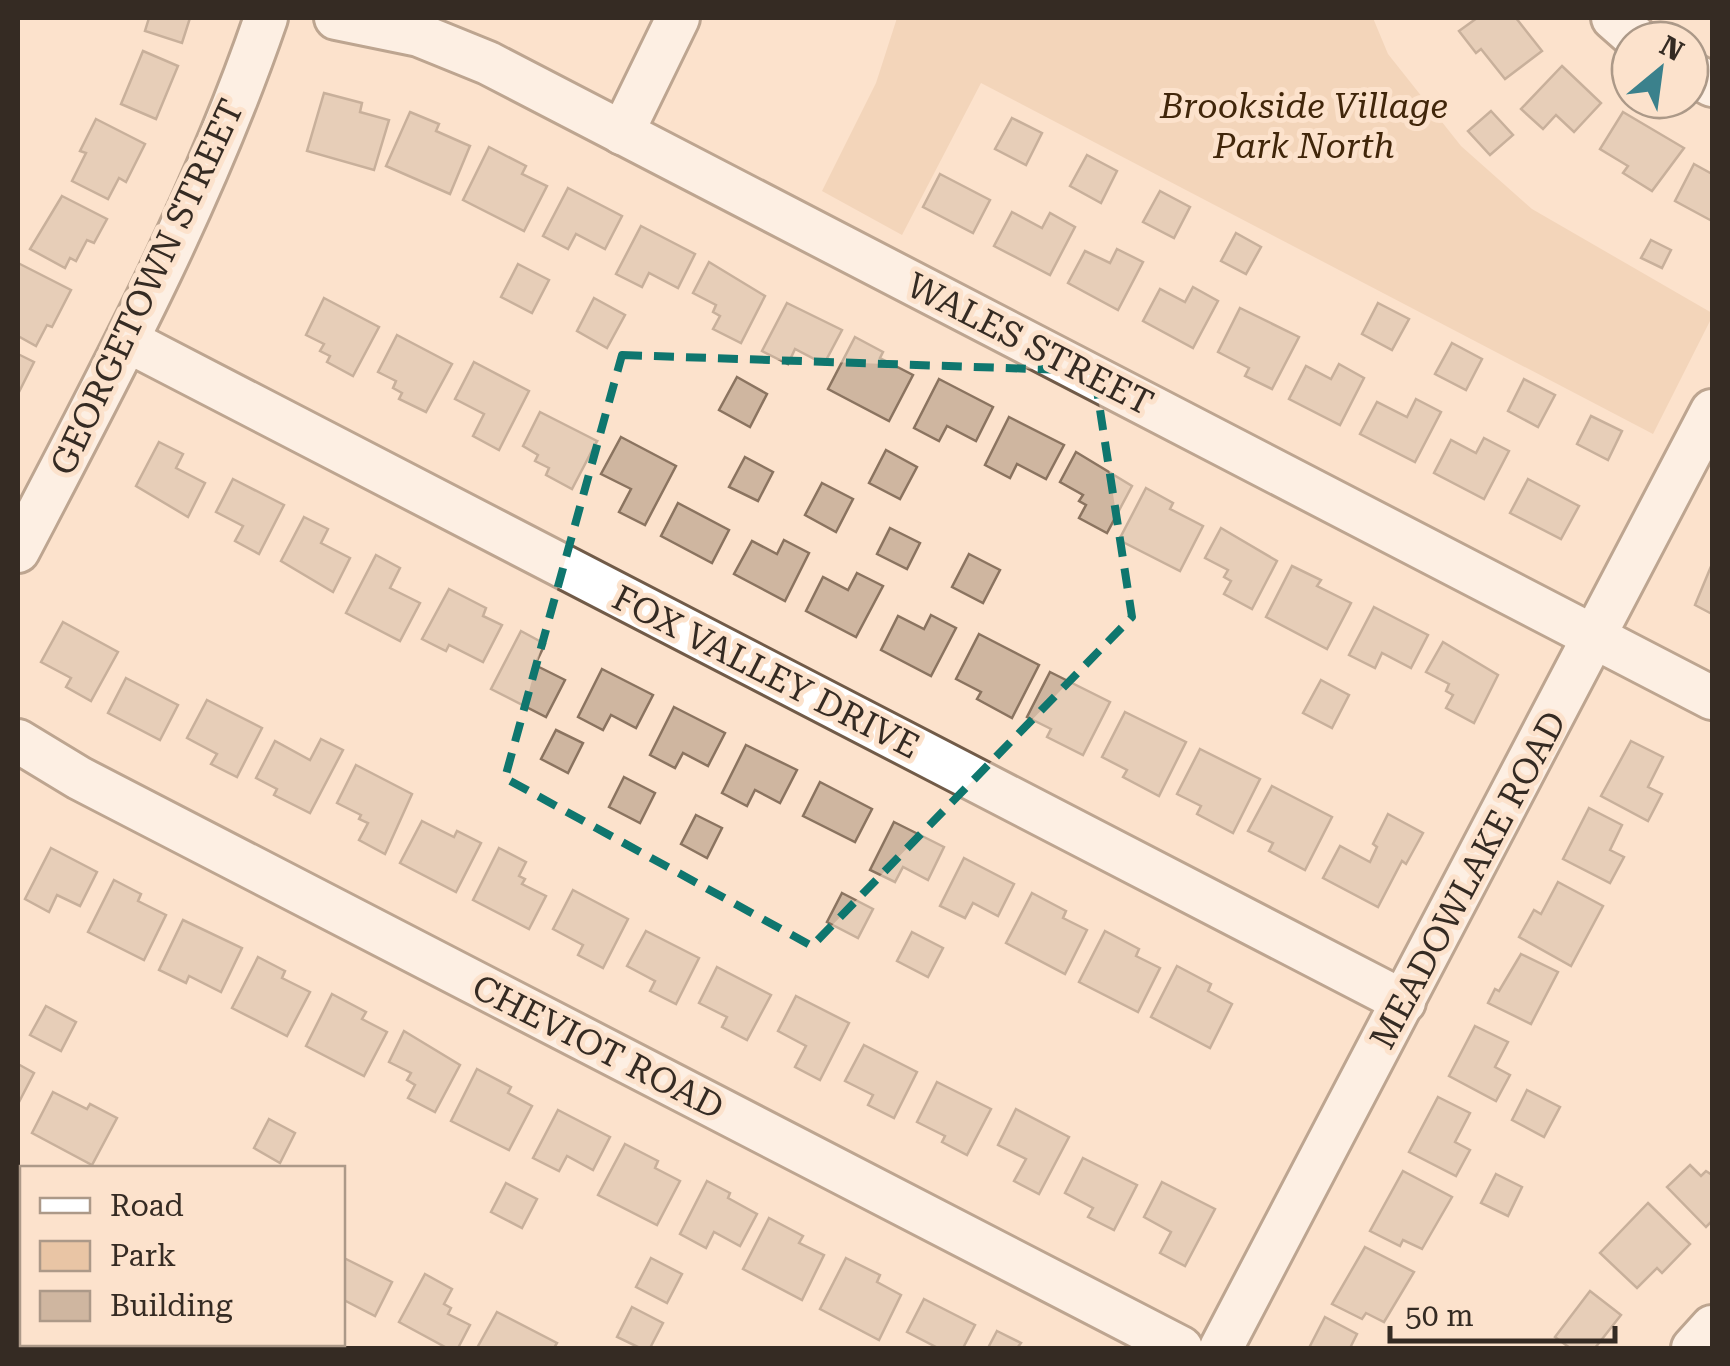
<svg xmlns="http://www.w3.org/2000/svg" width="1730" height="1366" viewBox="0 0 1730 1366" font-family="'Roboto Serif',serif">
	<rect width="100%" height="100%" fill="#fce2cc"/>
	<!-- green -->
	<path fill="#e9c5a5" d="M897,18h476l15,36 73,92 71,63 180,104v4l-59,117 -672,-351 -79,152 -80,-44 54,-108z"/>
	<!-- building -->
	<g fill="#cfb6a0" stroke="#8b7460" stroke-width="2.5">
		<path d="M149,18h41l-8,25 -37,-12z"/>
		<path d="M1477,18h39l26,33 -37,28 -24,-30 -5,4 -17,-22z"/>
		<path d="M143,51l35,15 -22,53 -35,-15z"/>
		<path d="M1562,66l39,37 -27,29 -18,-17 -13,14 -22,-20z"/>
		<path d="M324,93l38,10 -2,9 29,8 -15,50 -67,-19z"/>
		<path d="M1491,111l22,24 -23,20 -22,-24z"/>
		<path d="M410,112l29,12 -3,7 34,15 -20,48 -64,-28z"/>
		<path d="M1623,112l61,36 -32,43 -29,-18 5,-7 -28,-17z"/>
		<path d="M1012,118l30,15 -16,32 -31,-16z"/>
		<path d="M96,119l49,25 -19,38 -7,-4 -11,21 -36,-18 14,-28 -6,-2z"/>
		<path d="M489,147l37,19 -4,8 25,12 -23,45 -61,-31z"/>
		<path d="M1087,155l30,16 -16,32 -31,-17z"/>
		<path d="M1694,164l18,10v47l-37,-20z"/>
		<path d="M940,174l50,26 -17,33 -50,-26z"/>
		<path d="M568,188l54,28 -17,33 -29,-15 -8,15 -25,-13z"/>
		<path d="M1160,191l30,16 -16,31 -31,-16z"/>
		<path d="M62,196l45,23 -13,24 -7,-3 -11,21 -6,-3 -5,10 -35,-19z"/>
		<path d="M1012,212l30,16 8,-15 25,14 -25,48 -56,-29z"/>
		<path d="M641,226l54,28 -17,34 -29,-15 -7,14 -26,-13z"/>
		<path d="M1236,233l25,14 -15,27 -25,-13z"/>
		<path d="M1651,240l20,10 -9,18 -21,-10z"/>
		<path d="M1117,249l26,13 -25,48 -50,-27 17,-32 25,12z"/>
		<path d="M709,262l56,34 -24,47 -28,-14 7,-13 -7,-4 3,-7 -23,-12z"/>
		<path d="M18,263l53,27 -19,37 -5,-2 -11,21 -18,-10z"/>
		<path d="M518,264l31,16 -17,33 -31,-16z"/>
		<path d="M1193,287l25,14 -25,47 -50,-27 17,-32 25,13z"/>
		<path d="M324,298l55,29 -26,49 -26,-14 3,-6 -10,-5 4,-7 -18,-9z"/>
		<path d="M594,298l31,17 -18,33 -30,-17z"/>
		<path d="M787,303l55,27 -18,34 -29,-15 -7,15 -26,-13z"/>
		<path d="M1378,303l31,16 -17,31 -30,-16z"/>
		<path d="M1240,308l59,29 -27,52 -27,-13 4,-8 -31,-16z"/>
		<path d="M397,335l55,29 -26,48 -27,-13 3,-6 -9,-5 3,-7 -18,-9z"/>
		<path d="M855,337l28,15 -3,6 33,17 -24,46 -61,-32z"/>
		<path d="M1452,343l30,16 -16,31 -31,-16z"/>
		<path d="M18,354l16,8 -16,32z"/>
		<path d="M474,362l55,29 -30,59 -26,-14 11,-22 -29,-15z"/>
		<path d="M1339,364l25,14 -24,47 -51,-26 17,-33 25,13z"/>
		<path d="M737,377l30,17 -17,33 -31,-17z"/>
		<path d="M939,379l54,28 -17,34 -29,-15 -8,15 -25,-13z"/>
		<path d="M1524,379l31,16 -17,32 -30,-16z"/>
		<path d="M1416,399l25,13 -26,50 -55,-28 17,-32 30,15z"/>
		<path d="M540,412l57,29 -25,48 -26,-14 3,-7 -14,-7 3,-6 -15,-9z"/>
		<path d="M1591,416l31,15 -14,29 -31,-16z"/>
		<path d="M1009,417l55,28 -18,34 -29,-15 -7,14 -25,-13z"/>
		<path d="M621,437l55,29 -31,59 -26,-13 12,-23 -30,-15z"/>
		<path d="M1484,438l25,13 -25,48 -50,-26 17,-33 25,13z"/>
		<path d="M159,442l24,12 -7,14 29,15 -17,34 -52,-31z"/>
		<path d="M886,450l31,17 -17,32 -31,-16z"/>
		<path d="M1076,452l56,34 -25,47 -28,-15 7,-13 -7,-4 4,-6 -23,-13z"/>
		<path d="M745,457l28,15 -15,29 -29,-14z"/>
		<path d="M233,479l51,26 -25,49 -24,-13 8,-15 -27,-14z"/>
		<path d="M1528,479l51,27 -18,33 -51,-26z"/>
		<path d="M822,483l31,16 -17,33 -31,-17z"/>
		<path d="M1146,488l27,15 -3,6 33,17 -23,45 -61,-31z"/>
		<path d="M678,503l51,27 -17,33 -51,-27z"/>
		<path d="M304,517l24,12 -7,14 29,15 -17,34 -52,-31z"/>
		<path d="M890,528l30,15 -13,26 -30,-15z"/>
		<path d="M1221,528l56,33 -25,48 -28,-15 7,-13 -7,-4 4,-7 -23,-12z"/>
		<path d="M784,540l25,13 -24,48 -51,-27 18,-33 25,13z"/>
		<path d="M969,554l31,16 -17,33 -31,-16z"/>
		<path d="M376,555l24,13 -10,20 30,15 -20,38 -54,-28z"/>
		<path d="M1712,564v50l-17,-9z"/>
		<path d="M1292,566l29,14 -4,6 34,17 -24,46 -61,-32z"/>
		<path d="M857,573l26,13 -27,51 -50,-26 17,-34 25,13z"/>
		<path d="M449,589l37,19 -3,8 19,9 -19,37 -34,-17 -3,6 -24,-12z"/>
		<path d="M1374,607l54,28 -17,33 -29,-15 -7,15 -26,-13z"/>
		<path d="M931,615l25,13 -25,48 -50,-26 17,-34 26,13z"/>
		<path d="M63,622l55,30 -27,49 -25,-14 5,-9 -30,-16z"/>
		<path d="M521,631l24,13 -10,21 30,15 -19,37 -55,-28z"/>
		<path d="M979,634l60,31 -27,53 -35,-19 4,-7 -25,-13z"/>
		<path d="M1443,642l55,33 -24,48 -28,-15 7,-13 -7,-4 3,-7 -23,-12z"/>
		<path d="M602,669l51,26 -17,33 -25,-13 -8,15 -25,-13z"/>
		<path d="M1050,672l60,30 -27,53 -36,-18 4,-8 -24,-12z"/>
		<path d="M126,678l52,27 -18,35 -52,-27z"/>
		<path d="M1321,680l28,15 -17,33 -29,-15z"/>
		<path d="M207,700l55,28 -25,49 -26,-13 6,-10 -30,-16z"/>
		<path d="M674,707l51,26 -17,33 -25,-13 -8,15 -25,-13z"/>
		<path d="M1125,712l61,30 -27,54 -36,-19 4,-7 -25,-13z"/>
		<path d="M556,730l27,13 -15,30 -27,-14z"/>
		<path d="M321,739l22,11 -33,63 -36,-18 3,-6 -21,-11 19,-37 35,19z"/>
		<path d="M1631,741l32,16 -15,30 14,7 -14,27 -47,-25z"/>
		<path d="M746,745l51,25 -17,33 -25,-13 -8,16 -25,-13z"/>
		<path d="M1200,749l60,30 -27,54 -36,-19 4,-8 -24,-12z"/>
		<path d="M356,765l56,29 -27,60 -26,-14 9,-17 -9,-4 2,-4 -24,-12z"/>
		<path d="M624,777l31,16 -15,30 -31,-16z"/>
		<path d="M820,782l52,27 -17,33 -52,-26z"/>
		<path d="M1272,786l60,31 -27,53 -36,-19 4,-8 -25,-12z"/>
		<path d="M1589,808l33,17 -12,25 14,7 -14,26 -47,-24z"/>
		<path d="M1388,814l35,19 -17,31 -4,-3 -24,46 -55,-29 17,-32 30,16 7,-15 -4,-3z"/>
		<path d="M696,815l26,13 -15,30 -26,-14z"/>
		<path d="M422,821l32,16 3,-6 24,12 -25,49 -56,-29z"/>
		<path d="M894,822l50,25 -16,33 -25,-13 -8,15 -25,-12z"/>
		<path d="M51,848l46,24 -17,34 -23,-11 -8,17 -24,-13z"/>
		<path d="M499,848l27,14 -7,14 6,3 -3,5 24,12 -17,33 -56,-29z"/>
		<path d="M964,858l50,26 -16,32 -25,-13 -8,15 -25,-12z"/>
		<path d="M114,880l27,14 -3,7 28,14 -22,45 -56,-28z"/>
		<path d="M1558,882l45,24 -32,60 -52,-29 15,-27 7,4z"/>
		<path d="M573,890l55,29 -25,49 -25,-13 5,-10 -30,-16z"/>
		<path d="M842,893l31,16 -15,29 -31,-16z"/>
		<path d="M1032,893l34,18 -3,7 24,12 -22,44 -59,-31z"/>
		<path d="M183,920l59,28 -21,44 -32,-16 -3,7 -27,-13z"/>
		<path d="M646,931l53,27 -23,46 -26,-13 5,-10 -28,-15z"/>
		<path d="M1105,931l34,18 -3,7 24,12 -22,44 -59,-30z"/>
		<path d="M912,932l31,16 -15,29 -31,-16z"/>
		<path d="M1521,954l37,18 -27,52 -43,-21 7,-14 4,2z"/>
		<path d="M258,957l27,14 -3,7 28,14 -23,44 -55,-28z"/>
		<path d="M1177,966l34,18 -3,7 24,13 -22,44 -59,-31z"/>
		<path d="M717,967l54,28 -24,45 -25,-13 5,-10 -28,-14z"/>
		<path d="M332,994l34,18 -4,7 25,13 -23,44 -58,-30z"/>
		<path d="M796,996l53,27 -29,57 -25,-13 11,-21 -28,-15z"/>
		<path d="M46,1006l30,16 -15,29 -31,-16z"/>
		<path d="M1475,1026l33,16 -13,25 15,8 -14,26 -47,-25z"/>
		<path d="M404,1031l56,34 -25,47 -27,-14 7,-13 -8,-5 4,-7 -22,-11z"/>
		<path d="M864,1045l53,27 -23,46 -26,-13 5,-10 -28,-14z"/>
		<path d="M18,1064l16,9 -16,31z"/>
		<path d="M477,1069l34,18 -3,6 24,13 -23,44 -58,-29z"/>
		<path d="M937,1082l54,27 -24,46 -25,-13 3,-6 -28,-14z"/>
		<path d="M1527,1090l33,17 -16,30 -32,-17z"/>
		<path d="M53,1092l34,17 3,-5 27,14 -25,47 -60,-32z"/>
		<path d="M1438,1097l32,16 -15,29 15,8 -14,26 -47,-24z"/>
		<path d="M1016,1109l53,28 -30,57 -25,-13 12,-22 -28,-14z"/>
		<path d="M558,1110l52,27 -17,33 -26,-14 -8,15 -26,-13z"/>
		<path d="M269,1119l26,14 -15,30 -26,-15z"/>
		<path d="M625,1144l33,17 -3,7 25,13 -23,44 -59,-30z"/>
		<path d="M1083,1158l54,27 -23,45 -26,-13 5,-9 -28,-15z"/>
		<path d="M1690,1165l11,11 5,-5 6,4v46l-6,6 -39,-40z"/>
		<path d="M1403,1171l49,26 -30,52 -19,-9 -3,6 -30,-15z"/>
		<path d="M1496,1174l26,13 -14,29 -27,-13z"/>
		<path d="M707,1181l23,12 -2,5 29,16 -17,32 -26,-14 -8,16 -26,-14z"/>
		<path d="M1162,1182l53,27 -30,57 -25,-13 11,-21 -27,-15z"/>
		<path d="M506,1183l31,16 -15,29 -31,-16z"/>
		<path d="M1648,1203l42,41 -28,29 -5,-5 -20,20 -37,-35z"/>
		<path d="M769,1218l34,18 -4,7 25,12 -22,45 -59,-31z"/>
		<path d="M1365,1247l49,25 -30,50 -18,-9 -4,6 -30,-15z"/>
		<path d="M342,1257l50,25 -17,34 -33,-17z"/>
		<path d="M651,1258l31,16 -15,29 -31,-16z"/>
		<path d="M846,1258l34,17 -3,7 24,13 -22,45 -59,-31z"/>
		<path d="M425,1274l27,15 -8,15 7,4 -3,6 22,11 -12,23h-11l-48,-26z"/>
		<path d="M1590,1291l31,24 -26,33h-25l-15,-11z"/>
		<path d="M18,1295l4,3 2,46 -3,4h-3z"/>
		<path d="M924,1299l51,26 -12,23h-25l-31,-16z"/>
		<path d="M632,1307l31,16 -13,25h-10l-23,-11z"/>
		<path d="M497,1312l60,31 -3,5h-77z"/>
		<path d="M1325,1317l32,17 -7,14h-41z"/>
		<path d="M997,1331l24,12 -3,4 4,1h-34z"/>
		<path d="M45,1344h66l5,2 -74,2z"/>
	</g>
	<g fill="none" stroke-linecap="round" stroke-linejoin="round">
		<!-- minor casing -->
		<g stroke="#715b48" stroke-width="48">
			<g id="minor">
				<path d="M336,18l83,17 69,28 1224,635"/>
				<path d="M1613,18l25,22"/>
				<path d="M1690,73l22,12"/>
				<path d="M622,133l56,-115"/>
				<path d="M128,341l1276,661"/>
				<path d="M18,551c91,-174 184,-347 248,-533"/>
				<path d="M18,741l61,37 1102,570"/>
				<path d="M18,1209l4,2"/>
				<path d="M276,1344l10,4"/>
				<path d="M1221,1348l491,-937"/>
				<path d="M1693,1348l19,-21"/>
			</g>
		</g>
		<!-- minor -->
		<use href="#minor" stroke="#fff" stroke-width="42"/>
	</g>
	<!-- marked area -->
	<path d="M0 0H1730V1366H0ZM622,355l472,16 38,246 -320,329 -307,-168z" fill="#fce2cc" fill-opacity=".55" fill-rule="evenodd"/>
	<path fill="none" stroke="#0f766e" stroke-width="8" stroke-dasharray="20 12" stroke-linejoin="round" d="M622,355l472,16 38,246 -320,329 -307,-168z"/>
	<g text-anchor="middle" stroke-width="10" stroke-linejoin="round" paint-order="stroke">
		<!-- park labels -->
		<g font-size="35" font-style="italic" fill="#41260a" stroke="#fce2cc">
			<text x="1304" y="118">Brookside Village<tspan x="1304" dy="40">Park North</tspan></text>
		</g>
		<!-- street labels -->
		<g font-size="35" fill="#352b23" stroke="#fce2cc">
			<text transform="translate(147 287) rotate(-65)" y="12">GEORGETOWN STREET</text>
			<text transform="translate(1030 344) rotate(27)" y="12">WALES STREET</text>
			<text transform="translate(766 672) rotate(27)" y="12">FOX VALLEY DRIVE</text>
			<text transform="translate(1468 880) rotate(-62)" y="12">MEADOWLAKE ROAD</text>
			<text transform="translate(598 1047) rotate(27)" y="12">CHEVIOT ROAD</text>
		</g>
	</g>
	<!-- border -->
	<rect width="1730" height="1366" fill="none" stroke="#352b23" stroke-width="40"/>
	<!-- legend -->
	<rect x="20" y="1166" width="325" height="180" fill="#fce2cc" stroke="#ac9988" stroke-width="2.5"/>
	<rect x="40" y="1198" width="50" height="15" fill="#ffffff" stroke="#ac9988" stroke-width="2.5"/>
	<text x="110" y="1216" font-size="30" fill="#352b23">Road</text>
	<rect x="40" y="1241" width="50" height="30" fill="#e9c5a5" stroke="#ac9988" stroke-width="2.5"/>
	<text x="110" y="1266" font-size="30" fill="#352b23">Park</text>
	<rect x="40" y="1291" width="50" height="30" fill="#cfb6a0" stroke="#ac9988" stroke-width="2.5"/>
	<text x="110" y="1316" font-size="30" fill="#352b23">Building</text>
	<!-- north arrow -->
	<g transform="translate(1660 70) rotate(29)"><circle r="48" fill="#fce2cc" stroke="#ac9988" stroke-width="2.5"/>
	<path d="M0-8L18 38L0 25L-18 38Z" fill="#3b818c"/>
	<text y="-15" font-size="28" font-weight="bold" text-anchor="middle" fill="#352b23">N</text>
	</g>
	<!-- scale -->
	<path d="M1390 1326v15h225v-15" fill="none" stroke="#352b23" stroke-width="5"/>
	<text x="1405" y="1326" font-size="30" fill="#352b23" stroke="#fce2cc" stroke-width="8" paint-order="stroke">50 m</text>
</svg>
